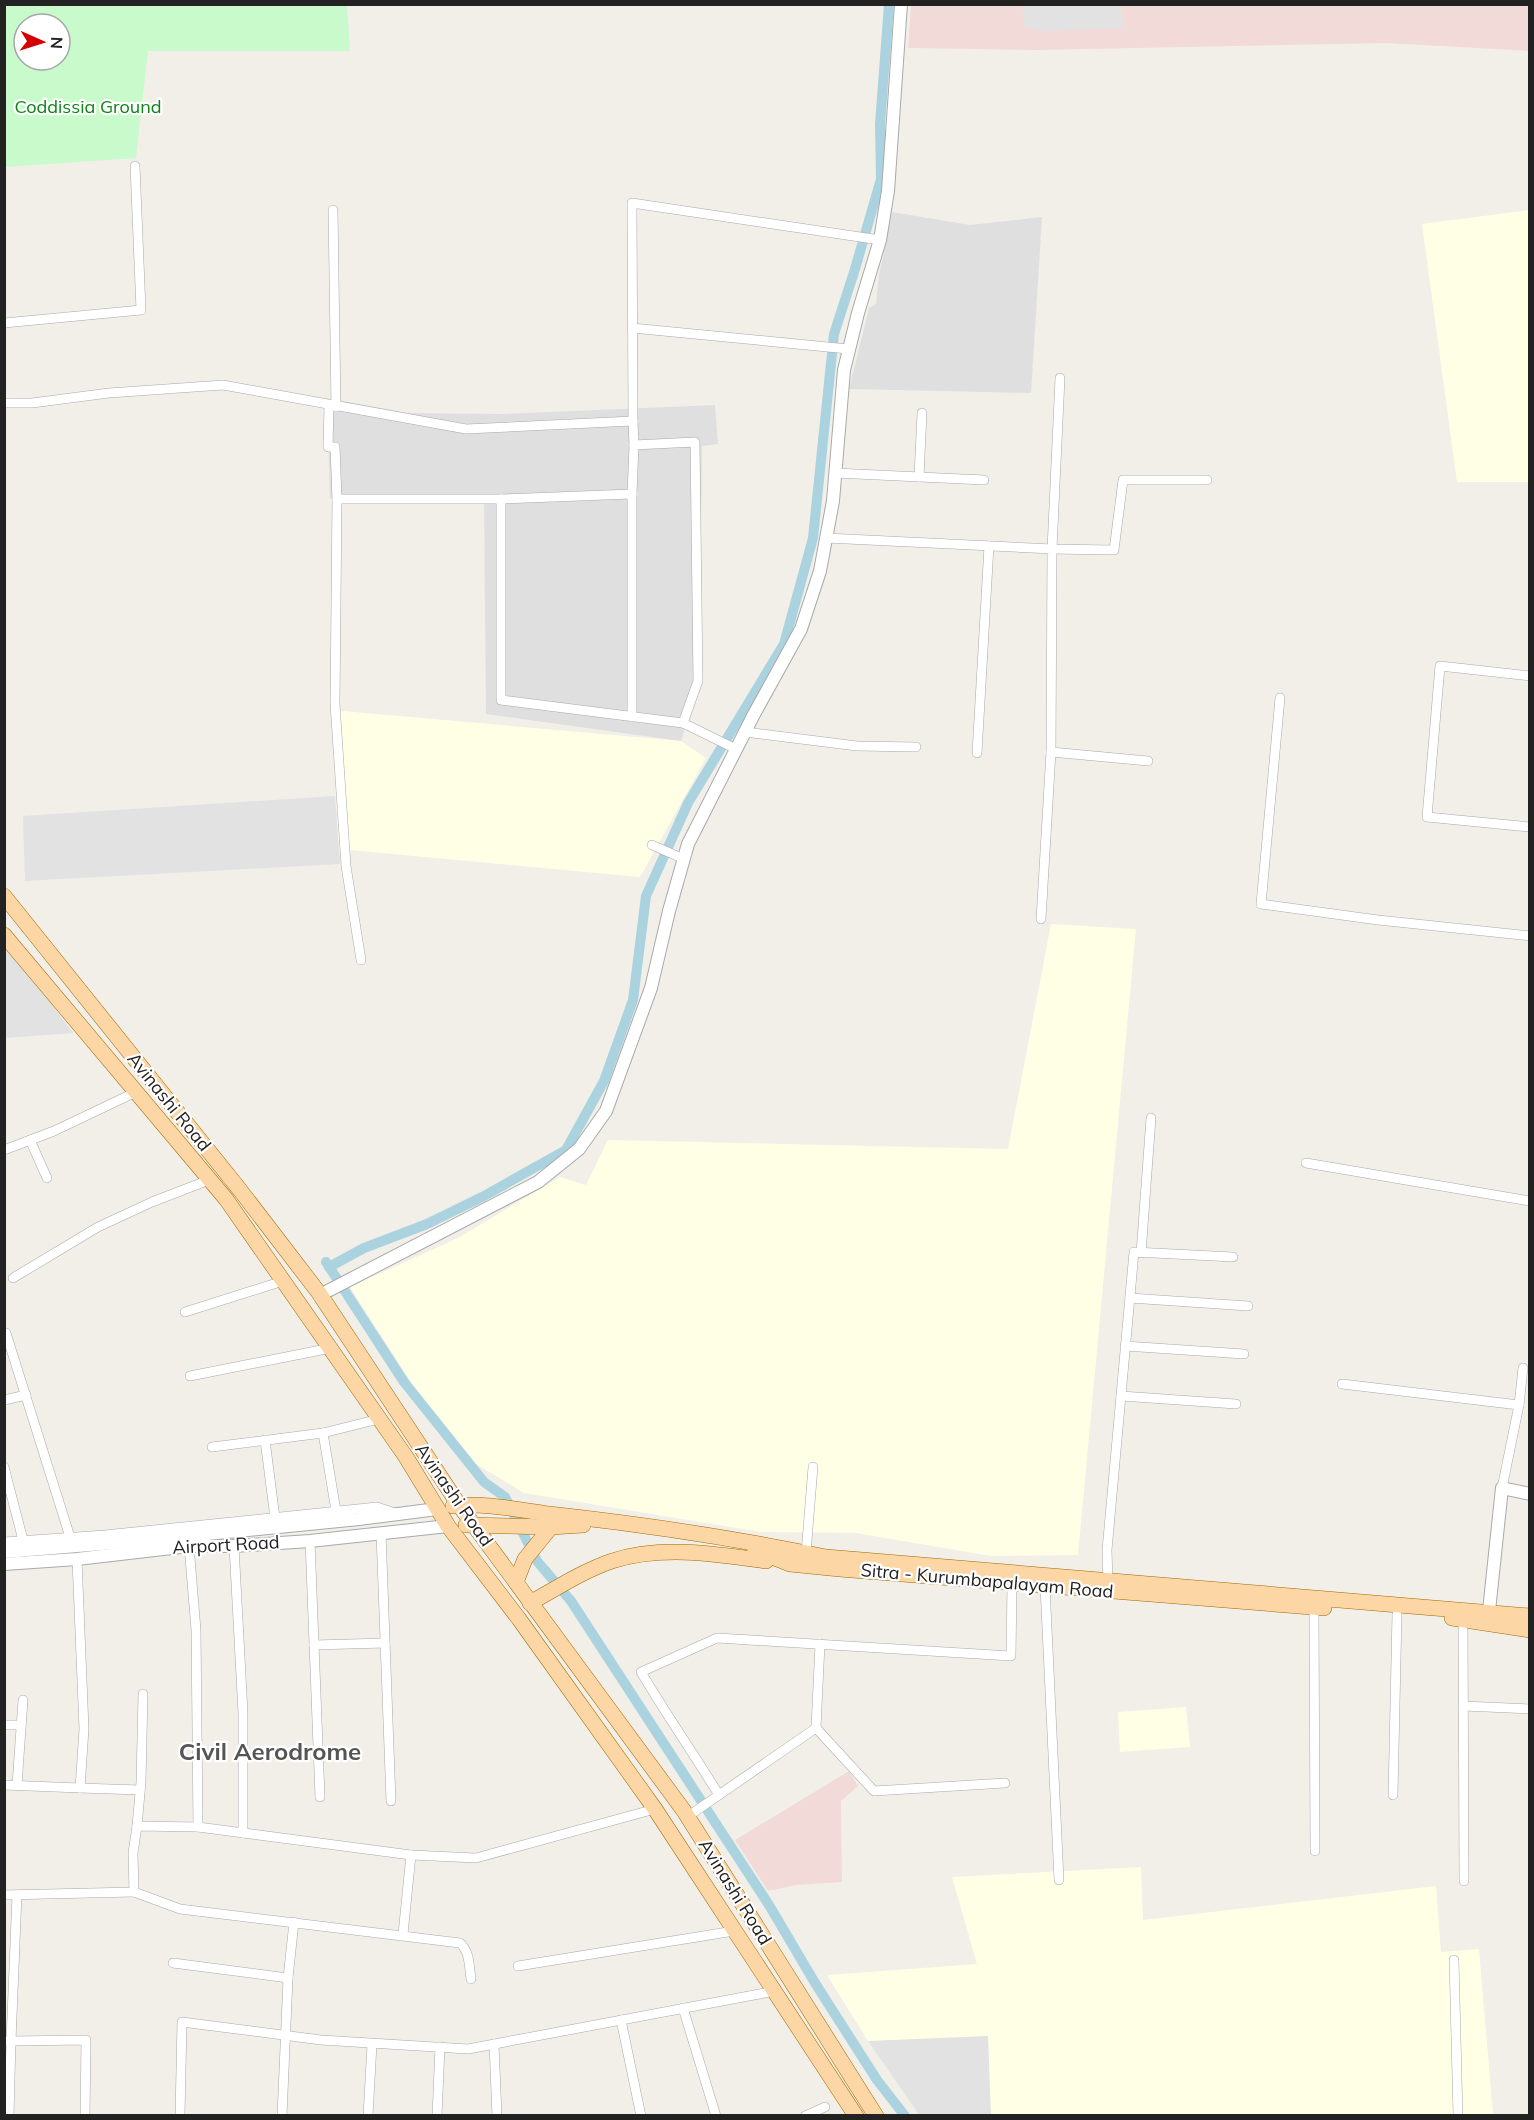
<svg xmlns="http://www.w3.org/2000/svg" width="1534" height="2120" viewBox="0 0 1534 2120" font-family="Mulish,sans-serif">
	<rect width="100%" height="100%" fill="#f2efe9"/>
	<!-- residential -->
	<g fill="#e0dfdf">
		<path d="M892,212l78,13 72,-8 -11,176 -182,-4 20,-81 7,-4 3,-28z"/>
		<path d="M327,398l81,15 96,1 211,-9 3,39 -16,2 -2,174 3,47 -22,74 -195,-27 -2,-214 -42,1 -112,-2z"/>
	</g>
	<!-- commercial -->
	<g fill="#f2dad9">
		<path d="M911,5h618v46l-143,-8 -348,7 -130,-2z"/>
		<path d="M849,1771l9,15 -17,15 1,81 -46,3 -28,6 -33,-51z"/>
	</g>
	<!-- education -->
	<g fill="#ffffe5">
		<path d="M1529,210v272h-72l-35,-258z"/>
		<path d="M331,710l350,31 25,17 -66,119 -301,-28z"/>
		<path d="M1051,924l85,5 -58,626 -87,1 -135,-23 -95,-1 -237,-39 -68,-41 -106,-165 108,-49 102,-61 26,8 22,-45 400,9z"/>
		<path d="M1186,1707l4,40 -70,5 -2,-40z"/>
		<path d="M1141,1867l2,53 293,-34 5,66 38,-3 14,166h-574l-51,-74 -41,-66 150,-11 -25,-87z"/>
	</g>
	<!-- park -->
	<path fill="#c8facc" fill-rule="evenodd" d="M5,4l342,1 3,46h-202l-12,107 -131,9zM24,24h36v36h-36z"/>
	<!-- parking -->
	<g fill="#e2e2e2">
		<path d="M1022,5h99l2,23 -78,3 -21,-5z"/>
		<path d="M335,796l5,68 -315,17 -2,-65z"/>
		<path d="M5,941l68,92 -68,5z"/>
		<path d="M988,2036l3,80 -72,-1 -51,-74z"/>
	</g>
	<g fill="none" stroke-linecap="round" stroke-linejoin="round">
		<!-- canal -->
		<g stroke="#aad3df" stroke-width="10">
			<path d="M326,1262l78,120 80,100 21,15 32,64 34,40 198,304 46,78 62,97 28,36"/>
			<path d="M329,1267l35,-19 63,-24 57,-28 82,-46 38,-69 29,-81 13,-104 42,-93 96,-159 29,-106 21,-204 21,-65 26,-90 -1,-55 9,-120"/>
		</g>
		<!-- minor casing -->
		<g stroke="#a9a9a9" stroke-width="10">
			<g id="minor">
				<path d="M333,210l3,197"/>
				<path d="M4,323l137,-13 -6,-144"/>
				<path d="M632,328l216,21"/>
				<path d="M1060,378l-8,171 62,1 9,-70h84"/>
				<path d="M4,403h28l77,-10 114,-8 243,44 167,-8 1,24"/>
				<path d="M329,405l-1,42h7l2,52h164"/>
				<path d="M633,421l-1,-218 248,37"/>
				<path d="M835,473l149,7"/>
				<path d="M919,477l3,-64"/>
				<path d="M632,494l2,-49 61,-3 3,239 -15,42"/>
				<path d="M337,499l-2,205 11,162 15,94"/>
				<path d="M826,538l226,11 -1,203 97,9"/>
				<path d="M1530,676l-90,-10 -13,151 103,10"/>
				<path d="M1280,698l-19,206 117,16 152,16"/>
				<path d="M632,717v-223l-131,5v201l182,23 53,26"/>
				<path d="M745,732l112,14 59,1"/>
				<path d="M977,753l12,-207"/>
				<path d="M652,845l32,14"/>
				<path d="M1041,919l10,-167"/>
				<path d="M30,1140l17,38"/>
				<path d="M4,1150l50,-19 82,-39"/>
				<path d="M1306,1163l224,38"/>
				<path d="M1141,1253l10,-135"/>
				<path d="M13,1278l85,-51 54,-25 57,-22"/>
				<path d="M1130,1298l118,8"/>
				<path d="M185,1312l98,-31"/>
				<path d="M6,1333l64,204"/>
				<path d="M1125,1346l119,8"/>
				<path d="M190,1376l141,-28"/>
				<path d="M1342,1384l177,21 -17,83"/>
				<path d="M1121,1396l115,8"/>
				<path d="M4,1400l22,-5"/>
				<path d="M1519,1405l4,-37"/>
				<path d="M323,1433l13,78"/>
				<path d="M265,1440l10,78"/>
				<path d="M212,1447l111,-14 56,-14"/>
				<path d="M4,1467l19,73"/>
				<path d="M381,1533l10,268"/>
				<path d="M310,1541l10,256"/>
				<path d="M4,1542l101,-7 272,-28 18,6"/>
				<path d="M234,1546l9,167v120"/>
				<path d="M806,1553l7,-86"/>
				<path d="M1108,1584l-1,-34 27,-298 99,5"/>
				<path d="M1045,1586l14,294"/>
				<path d="M1314,1607l1,244"/>
				<path d="M1463,1619l1,262"/>
				<path d="M820,1644l-4,84 58,63 131,-8"/>
				<path d="M314,1645l71,-2"/>
				<path d="M1463,1706l67,3"/>
				<path d="M4,1725h17"/>
				<path d="M4,1785l76,3 4,-59 -7,-170"/>
				<path d="M17,1785l6,-85"/>
				<path d="M80,1788l60,2"/>
				<path d="M719,1795c-26,-42 -53,-81 -78,-123l76,-34 294,18 1,-72"/>
				<path d="M1393,1795l4,-181"/>
				<path d="M687,1817l129,-89"/>
				<path d="M137,1826l4,-44 2,-88"/>
				<path d="M198,1827l213,28"/>
				<path d="M134,1892l46,17 280,34c10,9 9,23 11,36"/>
				<path d="M4,1895l130,-3 -1,-39 4,-27 61,1 -2,-197 -7,-84"/>
				<path d="M17,1895l-6,146 75,-1 -1,76"/>
				<path d="M403,1934l8,-79 65,3 179,-49"/>
				<path d="M1454,1960l4,156"/>
				<path d="M173,1963l115,15"/>
				<path d="M518,1966l216,-35"/>
				<path d="M683,2008l33,108"/>
				<path d="M621,2020l20,96"/>
				<path d="M4,2041h7l-2,75"/>
				<path d="M494,2044l3,72"/>
				<path d="M180,2116l2,-94 139,18 147,9 307,-58"/>
				<path d="M282,2116l6,-138 6,-56"/>
				<path d="M368,2116l4,-72"/>
				<path d="M437,2116l3,-69"/>
				<path d="M805,2116l20,-9"/>
			</g>
		</g>
		<!-- tertiary casing -->
		<g stroke="#a9a9a9" stroke-width="14">
			<g id="tertiary">
				<path d="M320,1295l218,-113 41,-33 27,-38 45,-123 18,-77 19,-67 65,-128 48,-87 19,-58 13,-70 11,-131 14,-57 22,-73 8,-49 13,-187"/>
				<path d="M4,1552l122,-10 233,-23 78,-10"/>
				<path d="M4,1564l73,-5 112,-13h45l76,-5 138,-15"/>
				<path d="M1488,1620l14,-132 28,6"/>
			</g>
		</g>
		<!-- primary casing -->
		<g stroke="#a06b00" stroke-width="16">
			<g id="primary">
				<path d="M4,896l236,294 79,103 140,212 225,306 192,305"/>
				<path d="M4,935l222,264 180,258 42,69 71,93 136,190 201,307"/>
				<path d="M453,1506c28,-4 67,4 96,8 91,10 186,24 277,43l704,59"/>
				<path d="M466,1525l85,2 32,-2"/>
				<path d="M755,1550l35,14 50,5 484,39"/>
				<path d="M516,1582l9,-23 26,-32"/>
				<path d="M530,1603c27,-15 53,-32 82,-42 49,-16 105,-7 154,0"/>
				<path d="M1452,1618l78,12"/>
			</g>
		</g>
		<!-- minor -->
		<use href="#minor" stroke="#fff" stroke-width="9"/>
		<!-- tertiary -->
		<use href="#tertiary" stroke="#fff" stroke-width="12"/>
		<!-- primary -->
		<use href="#primary" stroke="#fcd6a4" stroke-width="15"/>
	</g>
	<g text-anchor="middle" stroke-width="4.5" stroke-linejoin="round" paint-order="stroke">
		<!-- park labels -->
		<g font-size="18" fill="#0c8416" stroke="#fff">
			<text x="88" y="113">Coddissia Ground</text>
		</g>
		<!-- street labels -->
		<g font-size="18" fill="#222" stroke="#fff">
			<text transform="translate(169 1102) rotate(51)" y="6">Avinashi Road</text>
			<text transform="translate(454 1495) rotate(55)" y="6">Avinashi Road</text>
			<text transform="translate(226 1545) rotate(-3)" y="6">Airport Road</text>
			<text transform="translate(987 1581) rotate(5)" y="6">Sitra - Kurumbapalayam Road</text>
			<text transform="translate(735 1892) rotate(58)" y="6">Avinashi Road</text>
		</g>
		<!-- district labels -->
		<g font-size="24" font-weight="bold" fill="#555" stroke="#fff">
			<text x="270" y="1760">Civil Aerodrome</text>
		</g>
	</g>
	<!-- border -->
	<rect width="1534" height="2120" fill="none" stroke="#222222" stroke-width="12"/>
	<!-- north arrow -->
	<g transform="translate(42 42) rotate(93)"><circle r="28" fill="#ffffff" stroke="#a7a7a7" stroke-width="1.5"/>
	<path d="M0-4.5L10 22L0 15L-10 22Z" fill="#d40000"/>
	<text y="-9" font-size="16" font-weight="bold" text-anchor="middle" fill="#222222">N</text>
	</g>
</svg>
